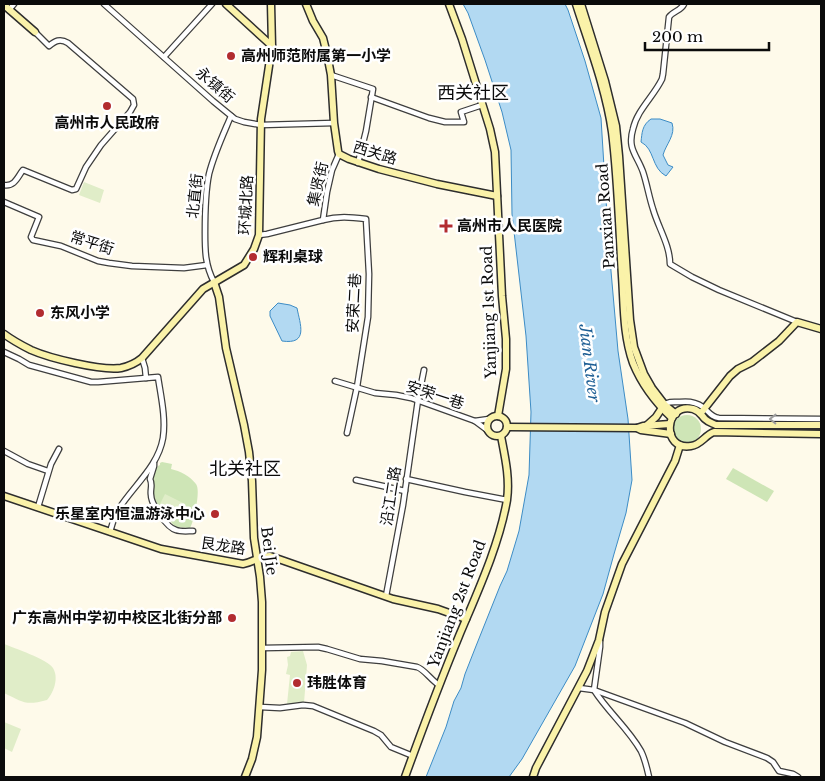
<svg xmlns="http://www.w3.org/2000/svg" width="825" height="781" viewBox="0 0 825 781" font-family="'Libre Baskerville','Noto Sans SC',serif">
	<rect width="100%" height="100%" fill="#fefaea"/>
	<!-- green -->
	<g fill="#cee5b6">
		<circle cx="687" cy="429" r="14"/>
		<path d="M162,462l10,2 -1,5c9,2 19,7 25,15 5,6 -2,37 -6,44l-15,-1 -19,-25c-4,-9 -2,-18 -4,-27l6,-9 2,-1v-2z"/>
		<path d="M733,468l41,23 -7,11 -41,-23z"/>
	</g>
	<!-- pitch -->
	<g fill="#e0edc8">
		<path d="M84,182l20,8 -4,13 -21,-8z"/>
		<path d="M165,494l20,10 -6,11 -20,-9z"/>
		<path d="M4,644c10,4 43,15 49,24 6,10 1,24 -6,32 -22,6 -24,2 -43,-7z"/>
		<path d="M303,651l4,14 -3,38 -17,1 3,-29 -4,-1 2,-9 -1,-8 3,-1 1,-4z"/>
		<path d="M4,722l17,7 -9,23 -8,-4z"/>
	</g>
	<!-- water -->
	<g fill="#b2d9f2" stroke="#3d8cc5">
		<path d="M463,4h102l3,6 17,51 16,57 8,130 9,103 10,68 4,61 -6,33 -12,41 -11,40 -28,72 -53,93 -13,18h-83l20,-50 8,-26 7,-13 4,-14 11,-28 24,-60 7,-15 12,-40 10,-56 2,-63 -5,-76 -14,-122 -1,-64 -9,-38 -17,-52 -17,-47z"/>
		<path d="M651,119h9l12,4c4,12 -6,21 -9,32l5,10 5,2 -7,9c-15,-8 -11,-27 -25,-34 1,-9 1,-17 10,-23z"/>
		<path d="M278,303l12,2 7,3c3,16 12,37 -15,33l-12,-25v-5z"/>
	</g>
	<g fill="none" stroke-linecap="round" stroke-linejoin="round">
		<!-- street casing -->
		<g stroke="#3e3e3e" stroke-width="7">
			<g id="street">
				<path d="M104,4l109,97 22,18 9,3 17,3 73,-2"/>
				<path d="M684,4c-3,7 -11,7 -15,13l-6,57 -1,5c-8,17 -25,31 -29,50 -6,20 4,26 10,43 4,12 6,25 10,37 5,18 17,36 17,55l22,13 27,13 78,32"/>
				<path d="M9,10l5,-6"/>
				<path d="M164,57l48,-53"/>
				<path d="M331,75l42,14 -7,42 -8,32"/>
				<path d="M371,97l58,21 16,4h19l-3,-10 21,-7"/>
				<path d="M4,185c11,2 14,-9 19,-15l49,20 4,-1 10,-22 15,-22 29,-33 4,-7 -1,-6 -65,-56c-8,-5 -13,-2 -19,3l-14,-14"/>
				<path d="M4,202l35,15 -8,20 2,3 28,6 37,15 11,2 23,3 52,2 23,-3"/>
				<path d="M323,220c15,-4 27,-3 43,-1l3,55 -1,43 -11,70 -10,46"/>
				<path d="M259,235l8,-1 56,-14 4,-28 5,-22 7,-16"/>
				<path d="M214,282c-9,-17 -9,-32 -9,-49 0,-20 0,-40 4,-59 5,-20 14,-39 22,-58"/>
				<path d="M4,352l15,7 10,6 62,17h7l48,-4"/>
				<path d="M335,381l40,12 21,2 15,3 64,23 12,9"/>
				<path d="M664,405c5,-4 9,-3 16,-3 8,-1 16,0 23,5 6,5 8,10 16,11l102,1"/>
				<path d="M475,421l14,-2"/>
				<path d="M4,451l24,13 20,7"/>
				<path d="M154,463v3l-4,13c3,6 0,10 1,16 0,9 16,33 25,35 5,2 12,1 17,1"/>
				<path d="M406,479l59,13 42,8"/>
				<path d="M356,480l49,11"/>
				<path d="M38,507l13,-43 8,-15"/>
				<path d="M110,532c2,-7 4,-15 8,-22 15,-24 40,-43 45,-72 3,-20 -2,-41 -5,-61l-12,1 -1,-10 -3,-10"/>
				<path d="M386,596l17,-91 15,-105 6,-30"/>
				<path d="M600,641v6l-6,43c14,22 34,38 47,61 4,8 6,17 8,26"/>
				<path d="M263,648l55,-1 9,2 33,10 22,2 35,6c7,2 14,13 22,18"/>
				<path d="M579,688l15,2 91,33 40,19 42,16 6,4 6,9 14,3 5,3"/>
				<path d="M260,707l20,1 23,-3 10,1 61,25 7,4 10,12 22,9"/>
			</g>
		</g>
		<!-- secondary casing -->
		<g stroke="#2d2d2d" stroke-width="9">
			<g id="secondary">
				<path d="M226,4l46,42"/>
				<path d="M306,4l7,17 10,17 4,16 4,21 3,48 4,28 1,3 10,5 30,10 58,15 60,12"/>
				<path d="M449,4l13,35 28,90 5,23 7,144 4,43v30l-8,47"/>
				<path d="M576,4c13,41 30,85 36,128 6,48 7,96 10,144 2,29 1,59 11,87 9,22 22,39 39,55"/>
				<path d="M581,4l24,77 11,45 3,30 11,164 4,27 10,27 8,14 13,17 11,9"/>
				<path d="M4,5l31,27"/>
				<path d="M214,282l5,15 7,51 18,77 5,27 3,29 2,57 6,39 2,25v68l-5,67 -5,22 -7,18"/>
				<path d="M4,334c8,6 17,11 27,16 18,8 70,21 90,18 9,-2 15,-5 21,-10l61,-69 41,-24 10,-16 5,-14 2,-116 11,-73 -1,-42"/>
				<path d="M701,413l29,-37 8,-7 14,-7 27,-21 18,-19 24,7"/>
				<circle cx="497" cy="426" r="10"/>
				<path d="M821,425h-105c-4,-2 -8,-3 -11,-6 -4,-4 -5,-8 -12,-10 -29,-7 -32,42 -2,37 10,-1 14,-11 23,-14l107,2"/>
				<path d="M646,426l10,-9 6,-9"/>
				<path d="M507,427l130,1 4,2 30,4"/>
				<path d="M637,428l6,-2 27,-2"/>
				<path d="M4,496l157,53 82,15c11,-2 16,-8 27,-8l123,43 45,10 28,10"/>
				<path d="M405,777c17,-47 35,-95 54,-141 18,-43 40,-90 48,-136 3,-22 -2,-43 -6,-64"/>
				<path d="M533,777l3,-9 51,-97 12,-31 6,-28 17,-48 53,-103 5,-16"/>
			</g>
		</g>
		<!-- street -->
		<use href="#street" stroke="#fff" stroke-width="4.5"/>
		<!-- secondary -->
		<use href="#secondary" stroke="#faf2a9" stroke-width="6"/>
	</g>
	<!-- one-way arrows -->
	<defs><path id="oneway-chevron" d="M-2-3.5L2.5 0L-2 3.5" fill="none" stroke-width="1.6" stroke-linecap="round" stroke-linejoin="round" transform="scale(1.25)"/></defs>
	<use stroke="#9d9d9d" href="#oneway-chevron" transform="translate(773 419) rotate(-179)"/>
	<!-- markers -->
	<g fill="#b22c30" stroke="#fff" stroke-width="2">
		<circle cx="231" cy="56" r="5"/>
		<circle cx="107" cy="106" r="5"/>
		<path d="M443.5 218.5h5v5h5v5h-5v5h-5v-5h-5v-5h5z"/>
		<circle cx="253" cy="257" r="5"/>
		<circle cx="40" cy="313" r="5"/>
		<circle cx="215" cy="514" r="5"/>
		<circle cx="232" cy="618" r="5"/>
		<circle cx="297" cy="683" r="5"/>
	</g>
	<g text-anchor="middle" stroke-width="5" stroke-linejoin="round" paint-order="stroke">
		<!-- poi labels -->
		<g font-size="15" font-weight="bold" fill="#0b0b0b" stroke="#fff" text-anchor="start">
			<text x="241" y="61">高州师范附属第一小学</text>
			<text x="107" y="128" text-anchor="middle">高州市人民政府</text>
			<text x="457" y="231">高州市人民医院</text>
			<text x="263" y="262">辉利桌球</text>
			<text x="50" y="318">东风小学</text>
			<text x="205" y="519" text-anchor="end">乐星室内恒温游泳中心</text>
			<text x="222" y="623" text-anchor="end">广东高州中学初中校区北街分部</text>
			<text x="307" y="688">玮胜体育</text>
		</g>
		<!-- street labels -->
		<g font-size="15" fill="#0b0b0b" stroke="#fff">
			<text transform="translate(215 85) rotate(41)" y="5">永镇街</text>
			<text transform="translate(375 153) rotate(17)" y="5">西关路</text>
			<text transform="translate(318 184) rotate(-77)" y="5">集贤街</text>
			<text transform="translate(195 196) rotate(-84)" y="5">北直街</text>
			<text transform="translate(246 205) rotate(-87)" y="5">环城北路</text>
			<text transform="translate(606 216) rotate(-94)" y="5">Panxian Road</text>
			<text transform="translate(92 243) rotate(18)" y="5">常平街</text>
			<text transform="translate(354 303) rotate(-87)" y="5">安荣二巷</text>
			<text transform="translate(489 312) rotate(-92)" y="5">Yanjiang 1st Road</text>
			<text transform="translate(435 395) rotate(18)" y="5">安荣一巷</text>
			<text transform="translate(391 496) rotate(-81)" y="5">沿江二路</text>
			<text transform="translate(223 546) rotate(8)" y="5">艮龙路</text>
			<text transform="translate(269 551) rotate(83)" y="5">Bei Jie</text>
			<text transform="translate(457 604) rotate(-69)" y="5">Yanjiang 2st Road</text>
		</g>
		<!-- water labels -->
		<g font-size="16" font-style="italic" fill="#1d5e94" stroke="#fff">
			<text transform="translate(590 363) rotate(83)" y="6">Jian River</text>
		</g>
		<!-- quarter labels -->
		<g font-size="18" fill="#0b0b0b" stroke="#fff">
			<text x="473" y="99">西关社区</text>
			<text x="245" y="475">北关社区</text>
		</g>
	</g>
	<!-- border -->
	<rect width="825" height="781" fill="none" stroke="#0b0b0b" stroke-width="10"/>
	<!-- scale -->
	<path d="M645 42v8h124v-8" fill="none" stroke="#0b0b0b" stroke-width="2.5"/>
	<text x="652" y="42" font-size="15" fill="#0b0b0b" stroke="#ffffff" stroke-width="4" paint-order="stroke">200 m</text>
</svg>
